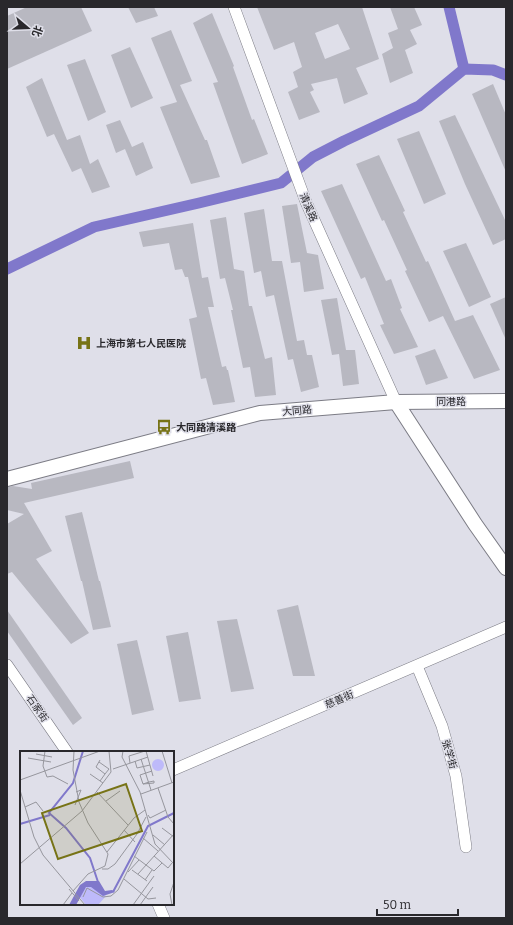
<svg xmlns="http://www.w3.org/2000/svg" width="513" height="925" viewBox="0 0 513 925" font-family="Bitter,'Noto Sans SC',serif">
	<rect width="100%" height="100%" fill="#dfdfe9"/>
	<g fill="none" stroke-linecap="round" stroke-linejoin="round">
		<!-- canal -->
		<g stroke="#8078cb" stroke-width="11">
			<path d="M449,7l15,62"/>
			<path d="M7,269l87,-42 105,-24 82,-20 32,-26 31,-16 75,-35 45,-37 29,1 13,5"/>
		</g>
	</g>
	<!-- building -->
	<g fill="#b8b8c1" fill-rule="evenodd">
		<path d="M27,7h54l11,24 -85,38v-53z"/>
		<path d="M128,7h26l4,9 -22,7z"/>
		<path d="M257,7h105l17,52 -23,9 12,26 -24,10 -7,-26 -26,6 3,6 -4,2 10,20 -21,8 -11,-28 10,-5 -5,-15 9,-5 -8,-25 -20,8zM338,24l12,25 -25,10 -10,-26z"/>
		<path d="M390,7h24l8,18 -12,5 7,14 -12,6 8,23 -23,10 -8,-29 11,-6 -5,-15 10,-4z"/>
		<path d="M212,13l22,53 -1,1 19,53 2,-1 14,35 -26,10 -29,-81 5,-1 -25,-59z"/>
		<path d="M171,30l21,51 -12,4 25,55h2l13,37 -29,7 -31,-77 17,-5 -26,-64z"/>
		<path d="M130,47l23,51 -22,10 -20,-53z"/>
		<path d="M85,59l21,53 -18,9 -21,-56z"/>
		<path d="M42,78l25,62 13,-5 10,29 8,-5 12,28 -18,6 -11,-25 -9,4 -18,-38 -7,3 -21,-50z"/>
		<path d="M493,84l13,31v57l-34,-78z"/>
		<path d="M455,115l51,107v17l-13,6 -28,-61 -26,-63z"/>
		<path d="M120,120l12,27 11,-5 10,26 -17,8 -11,-27 -9,4 -10,-28z"/>
		<path d="M419,131l27,63 -22,10 -27,-65z"/>
		<path d="M379,155l26,56 -2,1 23,50 2,-1 27,60 18,-6 27,55 -26,9 -31,-63 -14,6 -24,-51 2,-1 -23,-50 -2,1 -26,-57z"/>
		<path d="M342,184l44,97 5,-2 11,29 -2,1 18,38 -24,7 -14,-29 4,-1 -19,-47 -4,2 -40,-88z"/>
		<path d="M297,204l10,49 11,2 6,34 -20,3 -4,-30 -9,1 -9,-57z"/>
		<path d="M264,209l8,52h10l15,80 7,-1 3,15h5l7,32 -18,5 -8,-33 -5,1 -14,-65 -8,2 -5,-26 -7,2 -10,-60z"/>
		<path d="M226,217l8,52 10,2 5,35h3l13,53 7,-2 4,38 -21,2 -5,-30 -7,1 -12,-58h2l-8,-32 -5,1 -10,-59z"/>
		<path d="M193,223l9,55 6,-1 6,30h-6l14,60 4,-1 1,4h1l7,32 -22,3 -7,-27 -5,1 -12,-60 8,-2 -9,-40h-3l-3,-8 -7,1 -6,-27 -26,4 -4,-15z"/>
		<path d="M466,243l25,54 -22,10 -26,-56z"/>
		<path d="M506,297v43l-16,-36z"/>
		<path d="M337,298l9,52h9l4,34 -16,2 -4,-32 -7,1 -11,-55z"/>
		<path d="M435,349l13,29 -22,7 -11,-29z"/>
		<path d="M130,461l4,17 -110,25 28,48 -16,8 53,74 -18,11 -59,-72 -5,2v-50l17,-10 -17,-4v-23l6,-1 19,3 -1,-6z"/>
		<path d="M82,512l17,69h1l11,46 -18,3 -11,-49h-1l-16,-65z"/>
		<path d="M298,605l17,71h-22l-16,-66z"/>
		<path d="M7,610l75,108 -9,7 -66,-94z"/>
		<path d="M237,619l17,70 -23,3 -14,-71z"/>
		<path d="M188,632l13,67 -22,3 -13,-66z"/>
		<path d="M137,640l17,70 -22,5 -15,-71z"/>
	</g>
	<g fill="none" stroke-linecap="round" stroke-linejoin="round">
		<!-- minor casing -->
		<g stroke="#7c7c85" stroke-width="12">
			<g id="minor">
				<path d="M234,7l72,195 90,200"/>
				<path d="M7,665l60,87"/>
				<path d="M417,666l25,60 14,50 10,71"/>
				<path d="M173,770l333,-143"/>
				<path d="M158,904l6,14"/>
			</g>
		</g>
		<!-- tertiary casing -->
		<g stroke="#7c7c85" stroke-width="16">
			<g id="tertiary">
				<path d="M396,402l79,122 31,44"/>
				<path d="M7,479l253,-66 136,-11 110,-1"/>
			</g>
		</g>
		<!-- minor -->
		<use href="#minor" stroke="#fff" stroke-width="11"/>
		<!-- tertiary -->
		<use href="#tertiary" stroke="#fff" stroke-width="14"/>
	</g>
	<!-- icons -->
	<defs>
		<g id="hospital-bare" transform="scale(1.2)"><path d="M-5-5h3v3.5h4V-5h3V5h-3V1.5h-4V5h-3Z" fill="#777316" stroke="#dfdfe9" stroke-width="2.5" paint-order="stroke"/></g>
		<g id="bus-bare" transform="scale(1.2)"><path d="M-5-6H5V4H4V6H2V4H-2V6H-4V4H-5ZM-3.5-4V0h7V-4ZM-3.5 1.2v1.5H-2V1.2ZM2 1.2v1.5H3.5V1.2Z" fill="#777316" stroke="#dfdfe9" stroke-width="2.5" paint-order="stroke"/></g>
	</defs>
	<g fill-rule="evenodd">
		<use href="#hospital-bare" x="84" y="343"/>
		<use href="#bus-bare" x="164" y="427"/>
	</g>
	<g text-anchor="middle" stroke-width="3" stroke-linejoin="round" paint-order="stroke">
		<!-- street labels -->
		<g font-size="10" fill="#29282c" stroke="#dfdfe9">
			<text transform="translate(309 207) rotate(67)" y="4">清溪路</text>
			<text x="451" y="405">同港路</text>
			<text transform="translate(297 410) rotate(-5)" y="4">大同路</text>
			<text transform="translate(339 699) rotate(-23)" y="4">慈善街</text>
			<text transform="translate(38 708) rotate(55)" y="4">石家街</text>
			<text transform="translate(450 754) rotate(74)" y="4">张学街</text>
		</g>
		<!-- poi labels -->
		<g font-size="10" font-weight="bold" fill="#29282c" stroke="#dfdfe9" text-anchor="start">
			<text x="96" y="347">上海市第七人民医院</text>
			<text x="176" y="431">大同路清溪路</text>
		</g>
	</g>
	<!-- overview -->
	<g transform="translate(20 751)">
		<rect width="154" height="154" fill="#dfdfe9"/>
		<path d="M132 14a6 6 0 1 1 12 0a6 6 0 1 1-12 0ZM71,134l15,11 -8,9h-12l-8,-10 4,-6z" fill="#bebafa"/>
		<path d="M66,130h13l6,10 7,-1 3,2 -12,4 -12,-9h-5l-10,18h-7l11,-20z" fill="#8078cb"/>
		<path fill="none" stroke="#8078cb" stroke-width="2" d="M63,0l-10,32 -24,30 17,15 24,30 8,24M0,73l30,-9M93,141l35,-66 26,-13"/>
		<path fill="none" stroke="#96969d" stroke-width="1" d="M25,0l-2,15 4,11 6,-1 15,8M103,0l-1,6 18,35 15,52 19,20M126,0l7,25M142,0l10,32M16,3l16,3M8,7l23,4M121,8l10,31M115,10l2,7 13,-3M79,11l10,7 -4,5M110,12l-1,-7 16,-5M93,18l35,-12M70,23l13,9M0,29l80,-29M80,30l5,-7 -9,-7 4,-7M134,30v2l-11,1 6,-2zM123,33l-3,-9 12,-4M138,37l10,29 6,7M0,39l14,47 9,18 42,50M77,41l31,33M121,43l33,-12M86,50l14,-10M55,54l6,-15 -5,2M5,56l11,-5 7,9M128,64l2,3 16,-8M142,77l12,9M104,79l11,12M133,84l12,10M123,87l15,13M87,101l27,-34 11,-8M114,105l20,15 8,-8M134,105l14,12 4,-5M0,113l62,-53 29,-39 -2,-21M82,118h6l7,-5 22,-30 9,-17M112,119l15,11M108,121l11,-12M118,123l36,-40M104,128l24,20 8,-1M125,129l7,-10M49,138l10,12M53,140l15,-17 17,-8 3,-12 -20,-31 -9,-21 -6,-32 1,-19M63,146l4,-9 16,9 8,-1 7,-6 29,-58M43,154l9,-12M113,154l21,-29M120,154l13,-18M152,154l-2,-11 4,-12"/>
		<path fill="#777316" fill-opacity="0.15" stroke="#777316" stroke-width="2" d="M106,33l16,47 -84,28 -16,-46z"/>
		<rect width="154" height="154" fill="none" stroke="#29282c" stroke-width="2"/>
	</g>
	<!-- border -->
	<rect width="513" height="925" fill="none" stroke="#29282c" stroke-width="16"/>
	<!-- north arrow -->
	<g transform="translate(28 28) rotate(109)" stroke="#dfdfe9" stroke-width="3" paint-order="stroke">
	<path d="M0-3L7 15L0 10L-7 15Z" fill="#29282c"/>
	<text y="-6" font-size="11" font-weight="bold" text-anchor="middle" fill="#29282c">北</text>
	</g>
	<!-- scale -->
	<path d="M377 909v6h81v-6" fill="none" stroke="#29282c" stroke-width="2"/>
	<text x="383" y="909" font-size="12" fill="#29282c" stroke="#dfdfe9" stroke-width="3" paint-order="stroke">50 m</text>
</svg>
